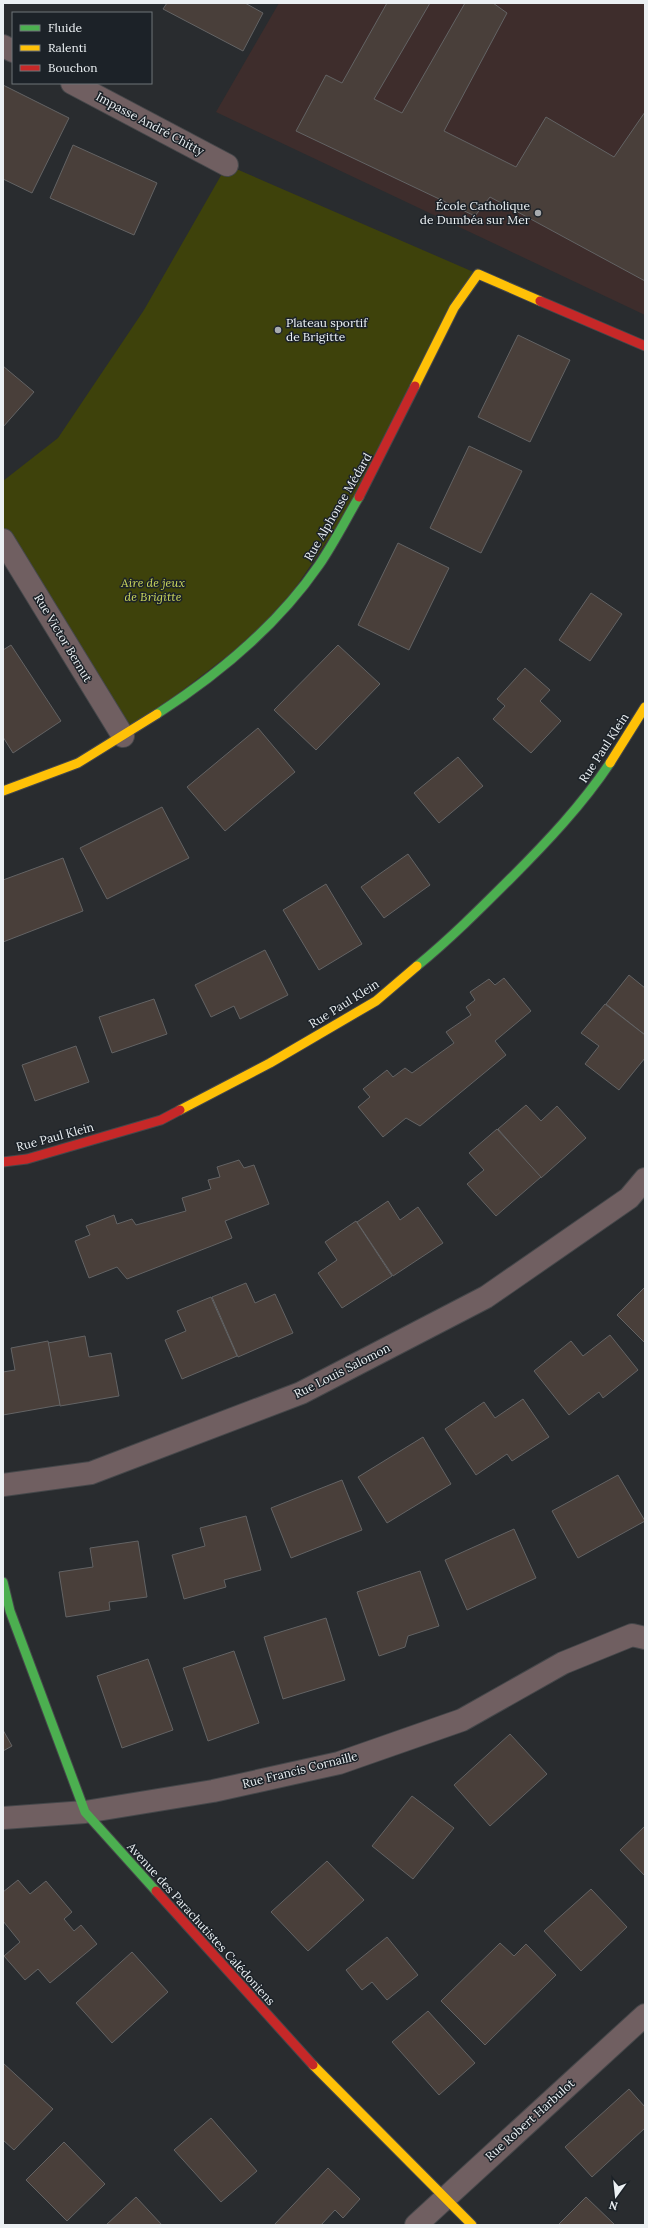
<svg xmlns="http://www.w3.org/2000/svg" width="648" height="2228" viewBox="0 0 648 2228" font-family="Lora,serif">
	<rect width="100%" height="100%" fill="#292c2f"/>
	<!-- education -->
	<path fill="#3e2d2c" d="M279,3h366v312l-429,-203z"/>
	<!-- green -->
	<path fill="#3e420b" d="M227,165l251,109 -107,202 -98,145 -150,115 -120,-196v-59l55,-43 86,-128z"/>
	<!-- building -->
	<g fill="#493f3a" stroke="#636364">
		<path d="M167,3h78l18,10 -20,38 -80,-42z"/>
		<path d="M387,3h43l-56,96 28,14 63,-110h28l14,10 -63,118 72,36 30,-50 68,40 31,-45v169l-155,-84 -15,19 -179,-85 30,-56 16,8z"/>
		<path d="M3,85l66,33 -37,75 -29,-14z"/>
		<path d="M73,145l84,38 -23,52 -84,-37z"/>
		<path d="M518,335l52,25 -40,82 -52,-25z"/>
		<path d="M3,366l31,26 -31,35z"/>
		<path d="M469,446l53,25 -41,82 -51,-25z"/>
		<path d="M398,543l51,25 -40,82 -51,-25z"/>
		<path d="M591,593l31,21 -32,47 -31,-21z"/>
		<path d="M11,645l50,76 -48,32 -10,-16v-87z"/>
		<path d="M338,645l42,39 -64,66 -42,-40z"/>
		<path d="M525,668l25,22 -10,11 21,20 -30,32 -38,-34 12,-13 -8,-7z"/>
		<path d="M258,728l37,44 -70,59 -38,-44z"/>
		<path d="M458,757l25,29 -44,37 -25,-30z"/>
		<path d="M162,807l27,51 -82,41 -27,-51z"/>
		<path d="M408,854l22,31 -46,33 -23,-31z"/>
		<path d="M63,858l20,53 -80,31v-62z"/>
		<path d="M326,884l36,60 -43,26 -36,-60z"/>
		<path d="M265,950l23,45 -48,24 -6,-13 -23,11 -16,-32z"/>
		<path d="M629,975l16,13v47l-39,-31z"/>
		<path d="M504,978l27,33 -36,30 11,14 -86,71 -14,-8 -23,19 -25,-30 12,-10 -7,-8 24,-19 6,7 12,-9 7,5 42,-30 -8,-11 25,-17 -5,-8 9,-7 -5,-8 19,-13 6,6z"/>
		<path d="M154,999l13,35 -55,19 -13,-36z"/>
		<path d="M605,1004l40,31v23l-26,32 -34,-26 14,-18 -18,-13z"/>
		<path d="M76,1046l13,36 -54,19 -13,-36z"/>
		<path d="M526,1105l15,16 16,-15 29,32 -45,40 -43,-49z"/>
		<path d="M497,1129l44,48 -45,39 -29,-32 17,-14 -15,-17z"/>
		<path d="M239,1160l5,8 10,-3 15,39 -44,17 7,17 -105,41 -10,-12 -28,11 -14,-37 15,-6 -4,-9 28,-11 3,9 15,-5 4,6 50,-14 -4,-13 29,-9 -3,-9 12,-3 -3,-10z"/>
		<path d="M388,1201l12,19 18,-13 25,36 -50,33 -36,-54z"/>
		<path d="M356,1221l36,55 -50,32 -24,-35 19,-13 -12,-18z"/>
		<path d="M246,1283l9,20 20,-9 18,39 -55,24 -26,-60z"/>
		<path d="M645,1287v56l-28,-28z"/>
		<path d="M211,1297l26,59 -55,23 -17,-39 21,-9 -9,-20z"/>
		<path d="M610,1335l28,35 -35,28 -4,-6 -30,23 -35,-44 37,-30 12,15z"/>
		<path d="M85,1336l4,21 22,-4 8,43 -59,10 -12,-63z"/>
		<path d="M48,1341l12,64 -57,10v-43l12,-2 -4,-22z"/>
		<path d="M523,1399l26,38 -37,24 -5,-7 -31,21 -31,-46 39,-27 11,16z"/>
		<path d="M423,1437l28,47 -64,39 -29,-46z"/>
		<path d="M618,1475l27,46 -67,37 -26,-47z"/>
		<path d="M342,1480l20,50 -71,28 -20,-50z"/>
		<path d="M246,1516l15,54 -37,10 2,7 -42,12 -12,-44 33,-9 -5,-18z"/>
		<path d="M514,1529l22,49 -69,32 -22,-50z"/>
		<path d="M138,1541l9,56 -38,5 1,8 -44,7 -7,-45 34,-5 -3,-19z"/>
		<path d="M420,1571l19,55 -31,10 -3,11 -26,9 -22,-64z"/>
		<path d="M326,1618l19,62 -62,19 -19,-62z"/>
		<path d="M234,1651l25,72 -51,18 -25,-73z"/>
		<path d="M148,1659l25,71 -51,18 -25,-72z"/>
		<path d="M3,1730l9,16 -9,5z"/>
		<path d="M510,1734l37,40 -57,52 -36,-41z"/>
		<path d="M412,1796l42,32 -41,51 -41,-33z"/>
		<path d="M645,1826v50l-25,-26z"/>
		<path d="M327,1861l37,39 -56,51 -37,-39z"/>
		<path d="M18,1880l12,14 16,-13 26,31 -8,7 10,12 7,-6 16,19 -47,39 -12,-14 -13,11 -21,-24 16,-14 -17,-21v-29z"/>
		<path d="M591,1889l36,38 -46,44 -37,-40z"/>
		<path d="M387,1937l31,38 -31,25 -15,-18 -10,8 -16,-20z"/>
		<path d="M500,1943l14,13 12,-12 30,31 -71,70 -44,-44z"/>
		<path d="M132,1952l36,40 -56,51 -36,-40z"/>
		<path d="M428,2011l47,52 -36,32 -47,-53z"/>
		<path d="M3,2063l50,46 -39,41 -11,-10z"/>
		<path d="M629,2089l16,18v21l-53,49 -27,-30z"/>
		<path d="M211,2118l46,53 -36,31 -47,-52z"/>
		<path d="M64,2142l41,42 -38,37 -41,-41z"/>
		<path d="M328,2168l32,31 -17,19 -8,-8 -14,15h-47z"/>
		<path d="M136,2197l26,28h-56z"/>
		<path d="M586,2197l29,28h-57z"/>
	</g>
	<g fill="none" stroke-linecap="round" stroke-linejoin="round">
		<!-- street casing -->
		<g stroke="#45474a" stroke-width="24">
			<g id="street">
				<path d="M3,46l10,5"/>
				<path d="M72,83l155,82"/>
				<path d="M3,540l120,196"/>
				<path d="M3,1485l88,-12 210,-80 185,-96 143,-99 16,-19"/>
				<path d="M3,1818l82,-6 128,-21 126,-28 123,-43 101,-57 69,-28 13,3"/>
				<path d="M416,2225l229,-210"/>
			</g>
		</g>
		<!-- fast casing -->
		<g stroke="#45474a" stroke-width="11">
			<g id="fast">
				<path d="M157,714c62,-40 120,-88 162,-149 15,-22 27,-46 40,-68"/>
				<path d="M417,966c33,-27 63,-57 94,-88 35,-35 71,-73 99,-115"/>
				<path d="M3,1582l7,29 75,201 71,79"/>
			</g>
		</g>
		<!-- slow casing -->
		<g stroke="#45474a" stroke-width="11">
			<g id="slow">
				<path d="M415,386l39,-78 24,-34 62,27"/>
				<path d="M610,763l35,-56"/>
				<path d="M3,791l75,-28 79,-49"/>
				<path d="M180,1110l90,-47 106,-62 41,-35"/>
				<path d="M313,2065l159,160"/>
			</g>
		</g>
		<!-- jam casing -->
		<g stroke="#45474a" stroke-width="11">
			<g id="jam">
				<path d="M540,301l105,45"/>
				<path d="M359,497l56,-111"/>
				<path d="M3,1162l24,-3 134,-39 19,-10"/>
				<path d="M156,1891l157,174"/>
			</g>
		</g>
		<!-- street -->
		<use href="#street" stroke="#705f61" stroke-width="22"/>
		<!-- fast -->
		<use href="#fast" stroke="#4caf50" stroke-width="9"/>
		<!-- slow -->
		<use href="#slow" stroke="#ffc107" stroke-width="9"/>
		<!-- jam -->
		<use href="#jam" stroke="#c62828" stroke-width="9"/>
	</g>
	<!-- markers -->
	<g fill="#a7abae" stroke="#1c2228" stroke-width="1.5">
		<circle cx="538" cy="213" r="4"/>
		<circle cx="278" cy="330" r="4"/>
	</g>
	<g text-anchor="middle" stroke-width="3" stroke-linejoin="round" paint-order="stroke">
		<!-- street labels -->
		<g font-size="12" fill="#ebf0f3" stroke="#1c2228">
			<text transform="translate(150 124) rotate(28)" y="4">Impasse André Chitty</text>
			<text transform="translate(338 507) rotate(-60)" y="4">Rue Alphonse Médard</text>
			<text transform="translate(63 638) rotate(59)" y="4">Rue Victor Bernut</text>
			<text transform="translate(604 748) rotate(-57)" y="4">Rue Paul Klein</text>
			<text transform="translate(344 1004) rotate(-32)" y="4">Rue Paul Klein</text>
			<text transform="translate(55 1137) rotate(-15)" y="4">Rue Paul Klein</text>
			<text transform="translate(342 1371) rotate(-27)" y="4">Rue Louis Salomon</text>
			<text transform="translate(300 1770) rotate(-14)" y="4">Rue Francis Cornaille</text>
			<text transform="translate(201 1924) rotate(48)" y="4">Avenue des Parachutistes Calédoniens</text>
			<text transform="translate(530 2120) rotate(-42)" y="4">Rue Robert Harbulot</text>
		</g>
		<!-- poi labels -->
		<g font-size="12" fill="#ebf0f3" stroke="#1c2228" text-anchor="end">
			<text x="530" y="210">École Catholique<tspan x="530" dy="14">de Dumbéa sur Mer</tspan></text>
			<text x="286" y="327" text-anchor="start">Plateau sportif<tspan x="286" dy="14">de Brigitte</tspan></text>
		</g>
		<!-- park labels -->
		<g font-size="12" font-style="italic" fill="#ccd85d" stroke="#1c2228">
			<text x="153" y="587">Aire de jeux<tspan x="153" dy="14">de Brigitte</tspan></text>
		</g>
	</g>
	<!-- border -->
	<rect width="648" height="2228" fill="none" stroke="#ebf0f3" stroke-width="8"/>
	<!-- legend -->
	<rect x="12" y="12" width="140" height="72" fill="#1c2228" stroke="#6f7479"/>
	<rect x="20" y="25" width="20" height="6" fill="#4caf50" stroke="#6f7479"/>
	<text x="48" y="32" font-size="12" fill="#ebf0f3">Fluide</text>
	<rect x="20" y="45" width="20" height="6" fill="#ffc107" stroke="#6f7479"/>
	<text x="48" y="52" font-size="12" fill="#ebf0f3">Ralenti</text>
	<rect x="20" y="65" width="20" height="6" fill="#c62828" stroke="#6f7479"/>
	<text x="48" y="72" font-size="12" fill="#ebf0f3">Bouchon</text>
	<!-- north arrow -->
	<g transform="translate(616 2196) rotate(195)" stroke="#1c2228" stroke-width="3" paint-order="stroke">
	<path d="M0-3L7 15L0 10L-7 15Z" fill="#ebf0f3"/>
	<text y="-6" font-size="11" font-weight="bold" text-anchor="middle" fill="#ebf0f3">N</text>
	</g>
</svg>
